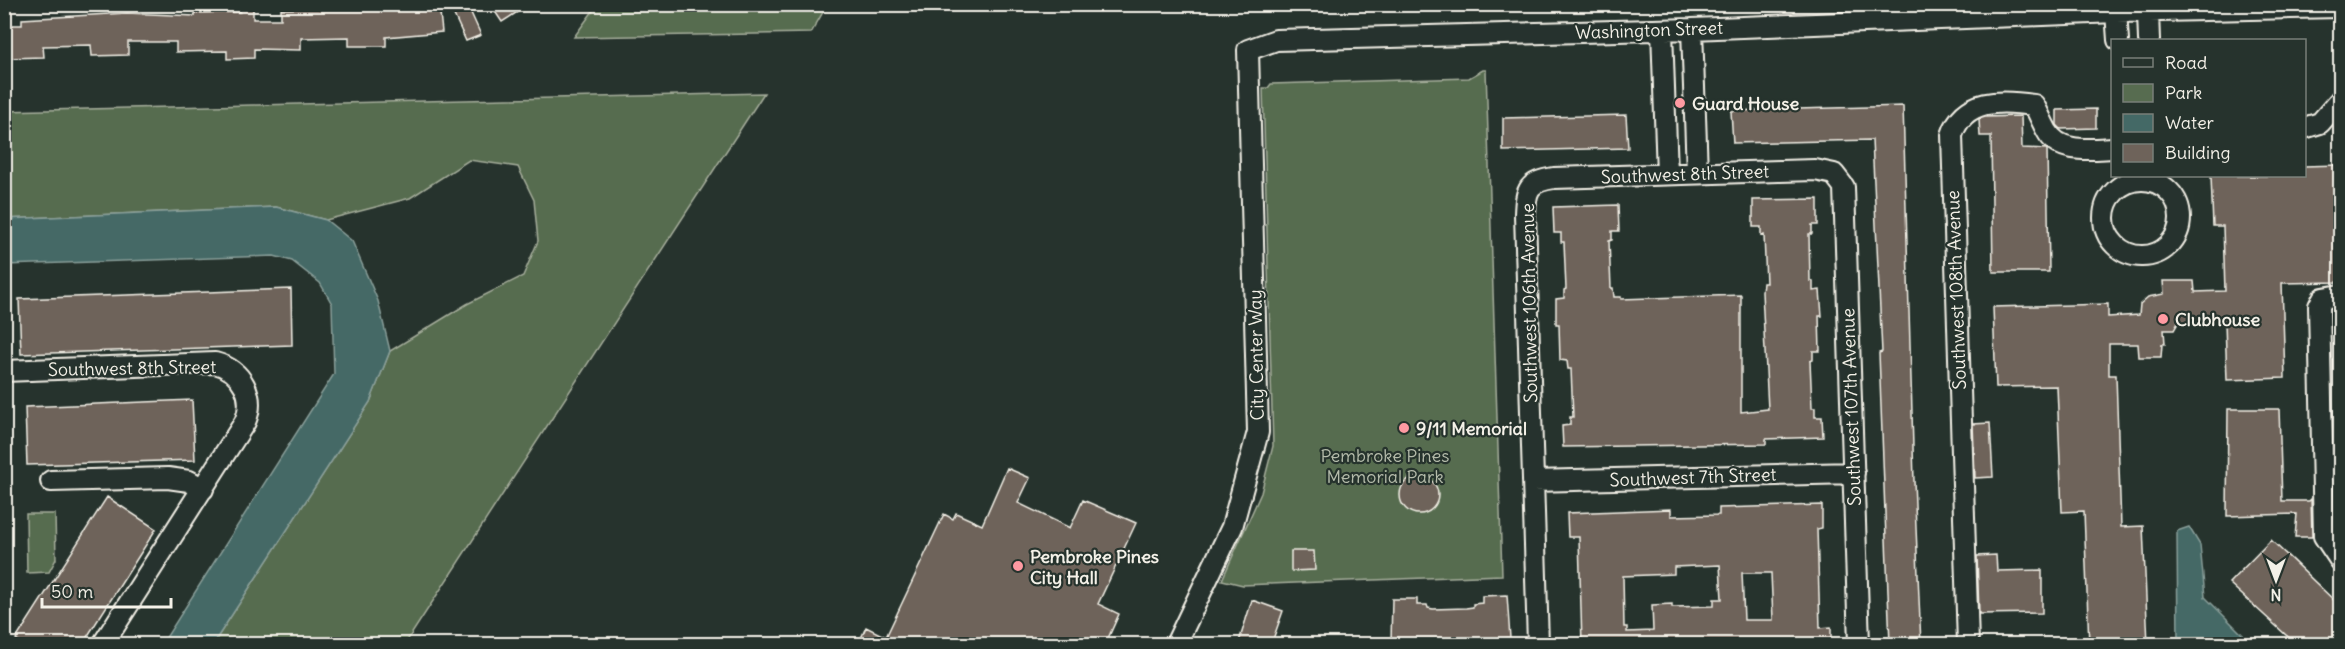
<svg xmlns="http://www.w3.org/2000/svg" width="2345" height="649" viewBox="0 0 2345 649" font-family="Delius,sans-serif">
<rect width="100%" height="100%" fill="#26332d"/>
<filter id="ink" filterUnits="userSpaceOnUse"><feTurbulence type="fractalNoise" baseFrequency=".0167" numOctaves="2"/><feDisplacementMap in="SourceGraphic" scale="12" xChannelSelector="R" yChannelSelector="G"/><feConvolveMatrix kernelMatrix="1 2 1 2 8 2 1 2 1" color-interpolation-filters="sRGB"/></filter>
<g filter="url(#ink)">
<path fill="#576c50" stroke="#a6ae9c" stroke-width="1.5" d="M598,4H827V5L811,33L574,37Z
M1483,70H1486L1502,575L1243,585L1222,580L1261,493L1273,446L1263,88H1268L1271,84L1469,78Z
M764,93L405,644H213L370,402L390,351L467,304L523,276L538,241L534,200L518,167L469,160L410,198L326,220L276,207L5,219L4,111Z
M26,514H55L56,559L49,572L27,573Z"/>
<path fill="#446966" stroke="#8a9f9a" stroke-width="1.5" d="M276,207L326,220L352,241L378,301L390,351L370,402L213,644H162L334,374L332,304L320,283L292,261L274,256L5,265V219Z
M2189,527L2200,545L2205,597L2252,644H2178L2177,531Z"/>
<path fill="#6e635a" stroke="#f4f1e8" stroke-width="1.5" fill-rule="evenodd" d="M410,4H439L442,32L386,37V46H349V37L301,38V50L254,49V58L227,59V51L176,52V42H128V55L92,56L91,45L43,46L44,57L6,58L5,25H22V19L127,13L195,16V13L240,12V7H253V19H281V9L410,8Z
M449,4H467L481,35L466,41Z
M490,4H530L502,22Z
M1903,106L1914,481L1921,645H1890L1879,353L1882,352L1872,140L1733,143L1731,111Z
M2096,109V128L2061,129L2057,125V110Z
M1626,115L1628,148L1503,151V118Z
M2021,116L2022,148L2047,149L2049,272H1993L1991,136H1980L1979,119L1985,117Z
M2340,165V282L2282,283L2285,378L2227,380L2225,323H2178L2174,330H2164L2165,344H2162L2161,357H2139L2138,344H2109V375H2116L2121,527L2143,526L2148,645H2089L2084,511L2062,512L2057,386L1996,387L1993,307L2108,304V317L2139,315L2140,304L2148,297L2164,294L2163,281H2194L2195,292L2225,291L2223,226H2213L2211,176H2304V166Z
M1818,199V225H1812V234H1809L1810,281H1813V291L1820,290L1822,316H1819L1820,351H1813V360L1810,361L1812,408H1815V417H1822L1823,437L1766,439V444L1563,447L1562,426L1570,425V417H1573L1571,369H1568L1567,361L1560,360L1559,324H1556V299L1564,298V290L1566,289L1564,242H1561V233H1554L1553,207L1618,205L1619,231H1612V240L1609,241L1611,288H1613L1614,297H1621V299L1741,295V412L1768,409L1762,292L1763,283H1766L1764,235L1761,236V227H1753V200Z
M291,289L292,345L21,354L19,299Z
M192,400L195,460L27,465L25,407Z
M2228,409H2279L2282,501H2309L2311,499L2312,537H2295L2297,514L2227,516Z
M1990,423L1993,477L1975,478L1973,424Z
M1007,468L1030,478L1018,503L1070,528L1083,500L1136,523L1098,604L1119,614L1105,645H858L866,627L886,637L944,514L953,519L956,513L982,525Z
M1400 495a19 19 0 1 1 38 0a19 19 0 1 1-38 0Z
M107,497L156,529L82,645H25L16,639Z
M1822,505V528L1817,529L1820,628L1831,627V645H1582L1579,537H1568L1567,513L1671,509V516L1719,515V508ZM1720,565L1722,599H1714V606L1672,607V604L1652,605L1653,631L1627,632V627H1624L1623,576L1674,574V567ZM1742,573H1771L1773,620H1744Z
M2271,540L2340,606V645H2297L2229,583Z
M1291,551H1314L1315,570L1291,571Z
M1996,555L1997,571L2042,570V613L1979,614L1977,556Z
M1507,595L1510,638H1506V645H1396V642H1391L1392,599H1417V605H1427L1428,608L1433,609L1466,608L1473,607V604L1482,603V596Z
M1252,600L1283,611L1271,645H1238Z"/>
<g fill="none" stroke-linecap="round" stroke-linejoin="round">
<g stroke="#f4f1e8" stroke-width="24">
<path id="minor" d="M2116,12L2118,40
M2148,12L2149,40
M1692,29L1697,173
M1662,30L1667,174
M2304,128L2320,123L2340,100
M2104 218a38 38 0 1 1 76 0a38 38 0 1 1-76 0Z
M2340,295L2323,298L2319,306L2324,536L2340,560
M4,371L215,363C242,370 256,396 245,422L103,644
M51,481L168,478L189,481L203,489
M1533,481L1854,473
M1176,644L1232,527L1258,432L1248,50L1276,40L1692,29L2116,12L2340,7
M1538,644L1525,214C1526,189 1528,182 1554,178L1815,170L1834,174L1844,187L1859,644
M1968,644L1952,135C1964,98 2001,100 2034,105C2039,114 2042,122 2047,131C2059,154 2091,149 2112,148"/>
</g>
<use href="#minor" stroke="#26332d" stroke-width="20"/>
</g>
</g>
<g fill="#ff9aa2" stroke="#26332d" stroke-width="2">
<circle cx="1680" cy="103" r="6"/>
<circle cx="2163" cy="319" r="6"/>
<circle cx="1404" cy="428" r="6"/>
<circle cx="1018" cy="566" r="6"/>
</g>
<g text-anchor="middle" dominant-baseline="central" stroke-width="4.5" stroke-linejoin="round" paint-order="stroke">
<g font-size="18" fill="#f4f1e8" stroke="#26332d">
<text transform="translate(1649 30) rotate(-2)">Washington Street</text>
<text transform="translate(1685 174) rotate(-2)">Southwest 8th Street</text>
<text transform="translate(1956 290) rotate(-92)">Southwest 108th Avenue</text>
<text transform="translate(1529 303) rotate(-91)">Southwest 106th Avenue</text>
<text transform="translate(1256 355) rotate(-91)">City Center Way</text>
<text transform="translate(132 368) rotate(-1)">Southwest 8th Street</text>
<text transform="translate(1851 407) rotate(-92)">Southwest 107th Avenue</text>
<text transform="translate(1693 477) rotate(-2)">Southwest 7th Street</text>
</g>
<g font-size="18" font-weight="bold" fill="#f4f1e8" stroke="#26332d" text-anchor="start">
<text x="1692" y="103">Guard House</text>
<text x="2175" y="319">Clubhouse</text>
<text x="1416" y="428">9/11 Memorial</text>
<text x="1030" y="556">Pembroke Pines<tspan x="1030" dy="21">City Hall</tspan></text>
</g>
<g font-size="18" fill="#b5bcab" stroke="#26332d">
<text x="1385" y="455">Pembroke Pines<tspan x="1385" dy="21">Memorial Park</tspan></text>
</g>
</g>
<rect width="2345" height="649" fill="none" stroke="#26332d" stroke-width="24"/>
<rect x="12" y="12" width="2321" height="625" fill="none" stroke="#f4f1e8" stroke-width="2" filter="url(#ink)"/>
<rect x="2111" y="39" width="195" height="138" fill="#26332d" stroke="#787f78" stroke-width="1.5"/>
<rect x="2123" y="58" width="30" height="9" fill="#26332d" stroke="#787f78" stroke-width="1.5"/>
<text x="2165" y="69" font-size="18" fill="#f4f1e8">Road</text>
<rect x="2123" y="84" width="30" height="18" fill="#576c50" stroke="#787f78" stroke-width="1.5"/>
<text x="2165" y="99" font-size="18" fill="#f4f1e8">Park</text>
<rect x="2123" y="114" width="30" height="18" fill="#446966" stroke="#787f78" stroke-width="1.5"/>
<text x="2165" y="129" font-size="18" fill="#f4f1e8">Water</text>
<rect x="2123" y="144" width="30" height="18" fill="#6e635a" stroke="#787f78" stroke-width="1.5"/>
<text x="2165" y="159" font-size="18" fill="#f4f1e8">Building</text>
<g transform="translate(2276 580) rotate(180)" stroke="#26332d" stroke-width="4.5" paint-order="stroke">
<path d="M0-4.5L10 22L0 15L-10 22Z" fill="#f4f1e8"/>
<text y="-9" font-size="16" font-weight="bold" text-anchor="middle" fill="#f4f1e8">N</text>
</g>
<path d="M42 598v9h129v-9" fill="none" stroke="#f4f1e8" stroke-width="3"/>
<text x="51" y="598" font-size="18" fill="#f4f1e8" stroke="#26332d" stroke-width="4.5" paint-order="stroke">50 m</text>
</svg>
